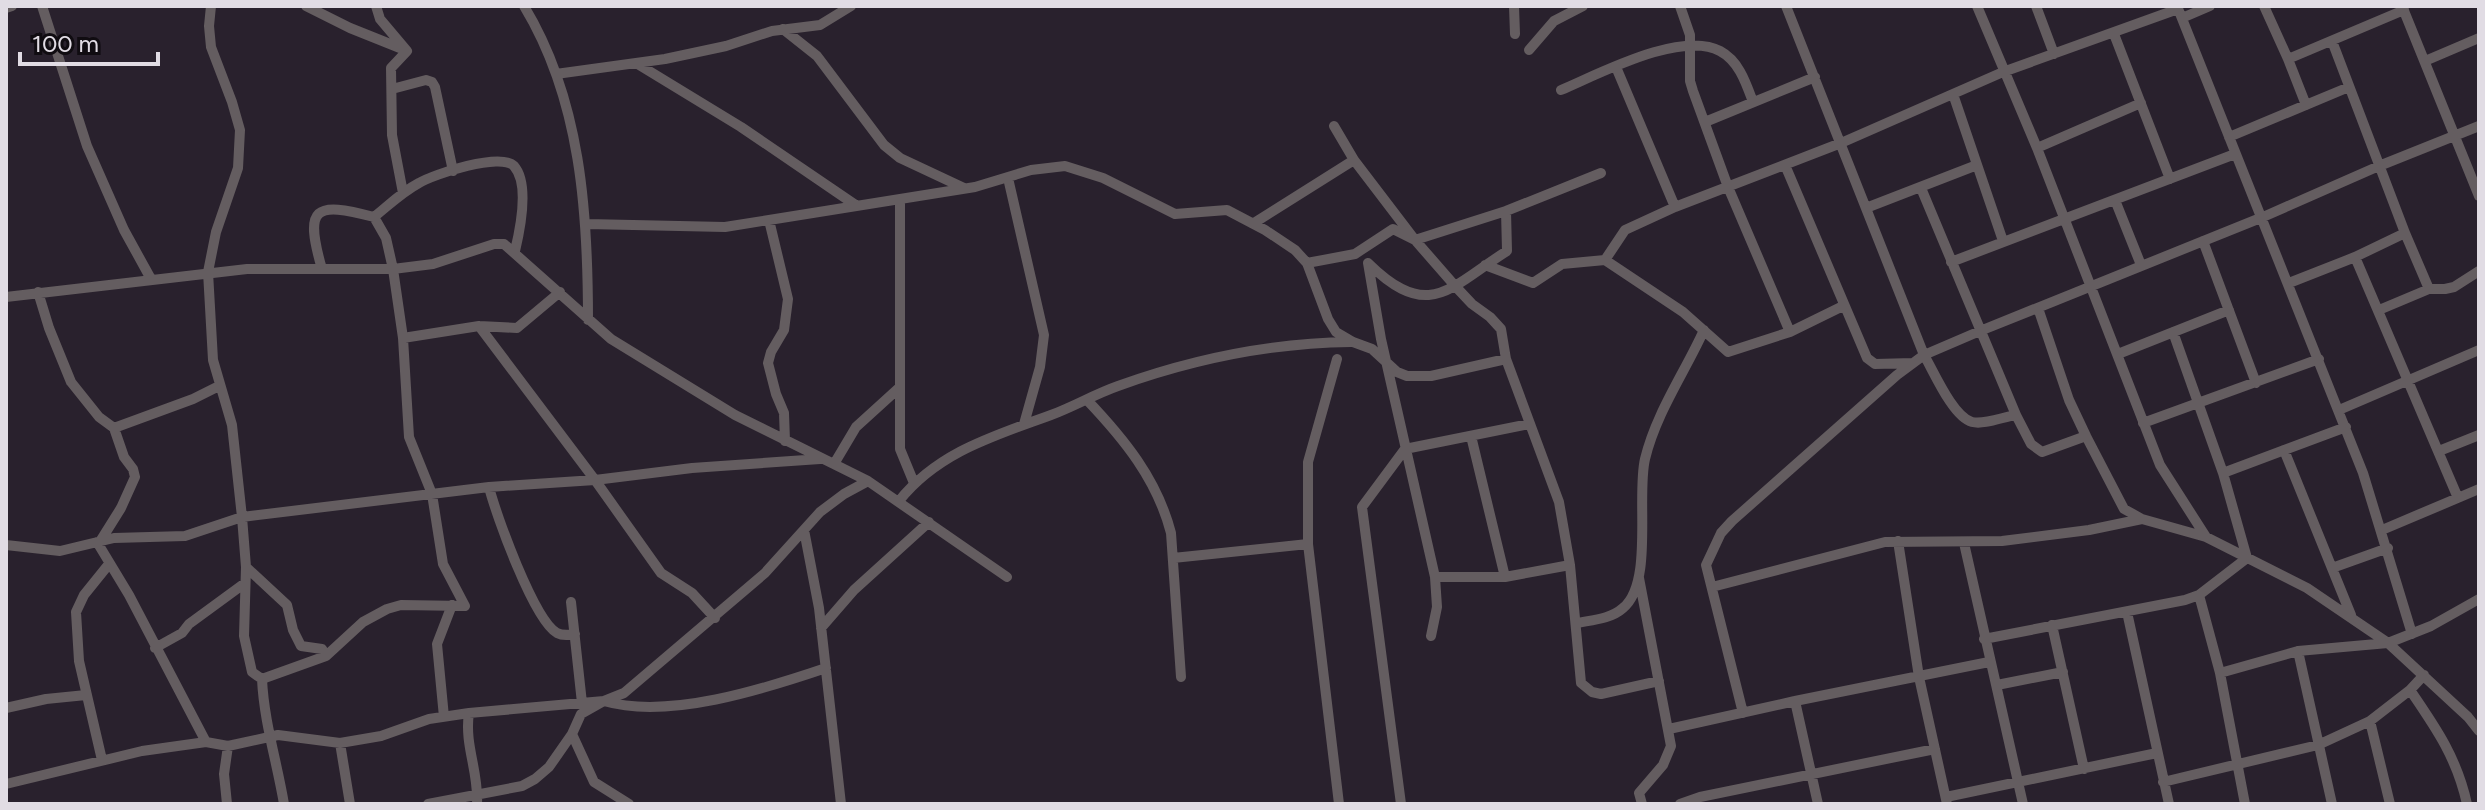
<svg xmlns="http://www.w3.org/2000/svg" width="2485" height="810" viewBox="0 0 2485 810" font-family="Figtree,sans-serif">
<rect width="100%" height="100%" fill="#29212d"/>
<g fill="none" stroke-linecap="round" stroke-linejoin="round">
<path stroke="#645d60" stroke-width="10" d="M42,6L87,146L124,230L151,279
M211,6L209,26L211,47L232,102L240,130L238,168L216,232L208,272L213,360L232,425L242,517L246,567L244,636L252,672L262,679C264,722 277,762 284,804
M306,6L350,28L405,50
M376,6L380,19L407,51L391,68L392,135L403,193
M524,6C581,100 588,213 588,320
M1514,6L1515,34
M1680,6L1690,35V81L1693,91L1728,187L1790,332
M1786,6L1924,355C1934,372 1953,417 1972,422C1984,425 2003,417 2016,415L2031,444L2042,452L2086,436L2124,509L2142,519L2206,537L2307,588L2388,643L2468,717L2479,731
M1977,6L2037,148L2160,465L2206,537
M2036,6L2054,54
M2177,6L2363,473L2412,634
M2264,6L2288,59
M2402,6L2479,196
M6,8L12,6
M2182,18L2210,6
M783,29L817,56L884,145L900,158L964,188
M2114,34L2170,179
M2332,41L2405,233L2429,289
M1529,50L1554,21L1583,6
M2425,61L2479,38
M636,63L741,127L857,206
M1616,67L1675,207
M556,74L665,59L726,46L772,31L820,25L851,6
M392,89L426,80L432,82L435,87L453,171
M1561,90C1599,74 1681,30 1720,51C1739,61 1746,83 1753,102
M1953,94L2003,241
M2306,105L2288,59L2404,10
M1705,122L1815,77
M1334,126L1354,160L1415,240L1456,287L1472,304L1490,317L1501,329L1506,359L1559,502L1570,565L1581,683L1592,692L1601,694L1659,681
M2229,137L2349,87
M2037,148L2141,103
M1785,165L1867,358L1875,364L1913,363
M1008,178L1044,335L1040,367L1024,424
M1921,188L2016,415
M900,199V449L914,483
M2115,200L2141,265
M1866,208L1977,165
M374,217C389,205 402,192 419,183C434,174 501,152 514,166C530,184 520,230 515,251
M769,220L788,299L784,330L771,352L768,363L776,394L784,413L785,441
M1254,223L1354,160
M587,224L725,227L975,187L1031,170L1065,166L1103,178L1175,214L1227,210L1265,230L1295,250L1307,263L1328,319L1336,332L1353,342L1372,349L1397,372L1407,376H1431L1506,359
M2203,241L2256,383
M2355,257L2458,498
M1605,260L1625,230L1675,207L1841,143L2003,72L2178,9
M1951,262L2235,154
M1307,263L1355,254L1393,229L1415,240L1506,211L1601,173
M1368,263L1381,339L1435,577L1437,607L1431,636
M1368,263C1429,323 1450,287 1507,251L1506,211
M1485,265L1533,283L1562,264L1605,260L1683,312L1728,352L1790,332L1843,306
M322,269C304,207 314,201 374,217L386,238L393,269L403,338L409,437L432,494L443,564L465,606
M2289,283L2355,257L2405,233
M38,292L49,328L71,382L99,417L114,428L124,457L133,469L135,477L121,508L101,540
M6,297L247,269H393L433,264L494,244H504L611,339L735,415L868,481L1007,577
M2038,308L2069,400L2086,436
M2379,310L2429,289H2445L2454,287L2479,271
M479,326L595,480L661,573L692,593L715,618
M403,338L479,326L517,328L560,292
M2118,354L2229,310
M1087,400C1124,439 1157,479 1171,533L1181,677
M2339,410L2479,350
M2143,423L2319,359
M114,428L193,399L219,386
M1471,436L1505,577
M2284,450L2351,615
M2439,451L2479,435
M834,464L856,427L900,387
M2223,473L2346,427
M489,487C496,515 534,620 557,633C563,636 569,635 575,634
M899,501C938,452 994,436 1051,415C1073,407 1095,394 1118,386C1193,359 1271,343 1351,342
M804,530L819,608L841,804
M2382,530L2479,489
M1898,541L1919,677L1947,804
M97,542L129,595L206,742
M1964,543L2023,804
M1308,544L1339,804
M6,545L60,551L114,538L185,536L242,517L489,487L595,480L692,468L820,459
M1173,558L1308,544V462L1337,359
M246,567L287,605L293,630L301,646L322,649L326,656
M2332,568L2388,548
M1435,577H1505L1570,565
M1639,578L1671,746L1663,765L1639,793L1642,804
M1712,587L1885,542L2002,541L2089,530L2142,519
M2199,595L2220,673
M571,602L582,703
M2127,612L2169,804
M1577,623C1592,620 1611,619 1623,608C1654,583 1636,496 1645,459C1656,413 1685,372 1704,330
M2052,625L2084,769
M821,628L854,590L929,522
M1984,639L2185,600L2199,595L2247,558L2223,473L2173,332
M155,648L182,633L189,624L245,583
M2298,651L2332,804
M262,679L326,656L363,622L387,609L401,605L465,606
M1997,685L2063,672
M2410,690C2436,728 2457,758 2467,804
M6,708L46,699L86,695
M1743,713L1706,565L1721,533L1732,521L1897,375L1924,355L1980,331L2263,217L2379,166L2479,126
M444,717L437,644L452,605
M1669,729L1795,701
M572,734L594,782L629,804
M340,743L350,804
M102,760L79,661L76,612L84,595L109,564
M2163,782L2318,745L2370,721
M6,784L142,751L206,742L228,746L278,735L340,743L381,736L429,719L469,713
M1946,797L2157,753
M227,804L224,774L228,746
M428,804L522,786L535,779L549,767L572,734L581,714L604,701C668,720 764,689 826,668
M477,804C479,772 464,745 469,713L604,701L624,693L765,573L820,512L844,494L868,481
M1401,804L1362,507L1405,449L1529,424
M1680,804L1700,797L1935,749
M1818,804L1795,701L1989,662
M2245,804L2220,673L2298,651L2388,643L2431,626L2479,599
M2390,804L2370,721L2410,690L2424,675"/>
</g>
<rect width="2485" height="810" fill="none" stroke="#e1dce4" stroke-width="16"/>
<path d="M20 52v12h138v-12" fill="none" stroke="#e1dce4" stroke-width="4"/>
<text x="32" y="52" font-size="24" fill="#e1dce4" stroke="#100c11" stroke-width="6" paint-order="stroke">100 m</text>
</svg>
